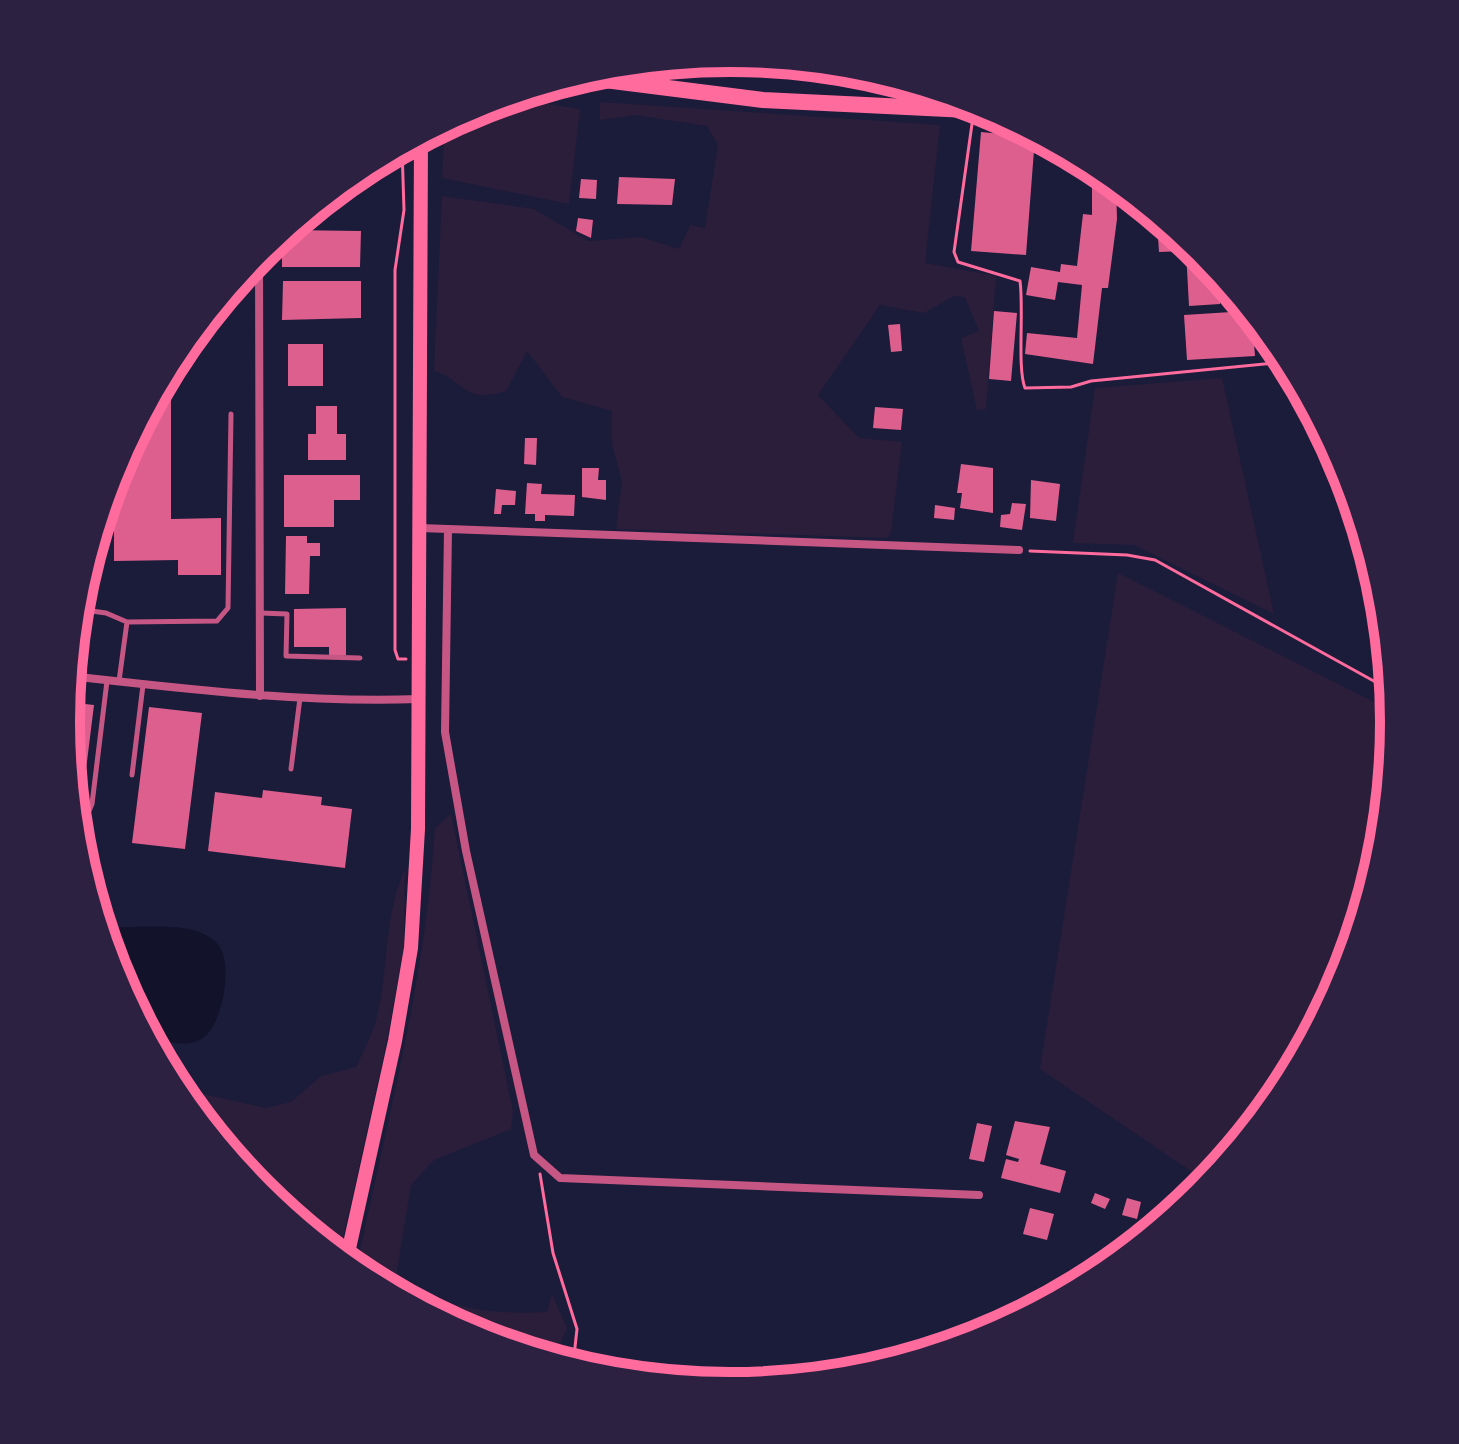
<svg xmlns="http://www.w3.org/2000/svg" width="1459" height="1444" viewBox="0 0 1459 1444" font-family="Commissioner,sans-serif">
<rect width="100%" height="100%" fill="#1b1b3a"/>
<path fill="#2a1e3b" d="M730,58L859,71L886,79L783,74L684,63Z
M510,98L580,109L569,204L442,178L445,125L476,108Z
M600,102L940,125L925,263L996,276L986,409L977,410L961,338L979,331L965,297L954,296L924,313L880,305L818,395L859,438L902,442L891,532L887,538L616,529L622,481L612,445V411L562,397L527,351L506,391C461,404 467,381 434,371L442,196L534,209L588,241L641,237L679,249L690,225L705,228L718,145L707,126L635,115L600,120Z
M1222,378L1274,614L1134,545L1073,543L1095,388Z
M1118,573L1392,711L1381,852L1343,977L1281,1091L1207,1182L1040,1069Z
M451,814L513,1111L511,1129L434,1160L411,1185L396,1277C442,1309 492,1315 547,1312L552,1294L567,1328L554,1359L475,1335L356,1270C386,1124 426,978 435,828Z
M405,869L404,946L386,1045L339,1256L260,1191L176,1088L266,1108L291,1102L321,1076L356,1067C362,1054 369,1041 374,1027C390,976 382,919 405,869Z"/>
<path fill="#12122b" d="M101,926C135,931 188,917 216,942C235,959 223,1024 203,1038C187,1049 165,1041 149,1037L116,976Z"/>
<path fill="#dd5f8e" d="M981,132L1035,137L1026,255L971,251Z
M1092,169L1099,170L1116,184L1117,219L1108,288H1102L1093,364L1025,354L1027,333L1077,338L1082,285L1058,282L1055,300L1026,295L1031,267L1060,272L1061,264L1077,266L1083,214L1092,215Z
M619,177L675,179L672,205L617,204Z
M581,179L597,180L596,199L579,198Z
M1125,192L1144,207V210H1125Z
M578,218L593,220L591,238L576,231Z
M1161,221L1199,253L1218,275L1220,304L1189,306L1186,251L1159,252L1157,222Z
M287,230L361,231L360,267H282V234Z
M283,281H361V318L282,320Z
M994,311L1017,313L1011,381L989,379Z
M1247,311L1252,317L1255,356L1187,360L1184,315Z
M900,324L902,351L891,352L888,325Z
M288,344H323V386H288Z
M171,364V519L221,518V575H178V560L114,561V476Z
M316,406H337V434H346V460H308V434H316Z
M875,407L903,409L901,430L873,428Z
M525,438H537L536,465L524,464Z
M961,464L993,468V513L960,508L962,493H957Z
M582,468H599L598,480H606V500L582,497Z
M284,475H360V500H334V527H284Z
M1031,480L1060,484L1056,521L1030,518Z
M527,483L542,484L541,494L575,495L574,516L545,515V521H535V514H525Z
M496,489L516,491L515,505H502L501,514H494Z
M1012,503L1026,504L1022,530L1000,527L1001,515L1010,514Z
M935,505L955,508L954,520L934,518Z
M98,528L99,561H88V559Z
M286,536H307V543H320V556H310L309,594H285Z
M346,608V655H329V647H294V609Z
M67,702L94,705L82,802L73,801L66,722Z
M149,707L202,713L185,849L132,843Z
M263,790L322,797L321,805L352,809L345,868L208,851L215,792L262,798Z
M1015,1121L1050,1127L1040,1164L1066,1171L1060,1193L1001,1178L1006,1159L1018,1162L1019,1159L1006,1155Z
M977,1123L992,1126L984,1162L969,1159Z
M1095,1193L1110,1199L1105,1209L1091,1203Z
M1127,1198L1141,1202L1137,1219L1122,1215Z
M1030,1208L1054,1214L1047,1240L1023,1234Z"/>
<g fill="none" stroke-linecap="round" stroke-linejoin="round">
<path stroke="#ff6b9d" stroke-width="3" d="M972,124L954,252L958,262L1020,281C1024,310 1017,368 1025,388L1071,387L1091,381L1286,362
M402,148L404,210L395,270V650L398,659H406
M1030,551L1127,555L1155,560L1390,690
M540,1174L553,1253L577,1329L573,1365"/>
<path stroke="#c65784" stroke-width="5" d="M77,609L106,613L127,622
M261,613L287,614L286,656L360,658
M119,681L127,622L217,621L228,608L231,414
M291,769L300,698
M132,775L143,685
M76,826L85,820L92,804L107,681"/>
<path stroke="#c65784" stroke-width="8" d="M259,253L260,696
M420,528L448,529L445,732L466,851L534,1155L560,1178L979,1195
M448,529L1019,550
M70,676C187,689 302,703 419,699"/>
<path stroke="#ff6b9d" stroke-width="14" d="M346,1262L395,1041L411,948L418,829L421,137"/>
<path stroke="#ff6b9d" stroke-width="16" d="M581,77L763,100L988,111"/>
</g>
<path d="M0 0H1459V1444H0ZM80 722a650 650 0 1 1 1300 0a650 650 0 1 1-1300 0Z" fill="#2d2142" fill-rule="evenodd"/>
<path fill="none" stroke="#ff6b9d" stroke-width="10" d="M80 722a650 650 0 1 1 1300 0a650 650 0 1 1-1300 0Z"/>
</svg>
